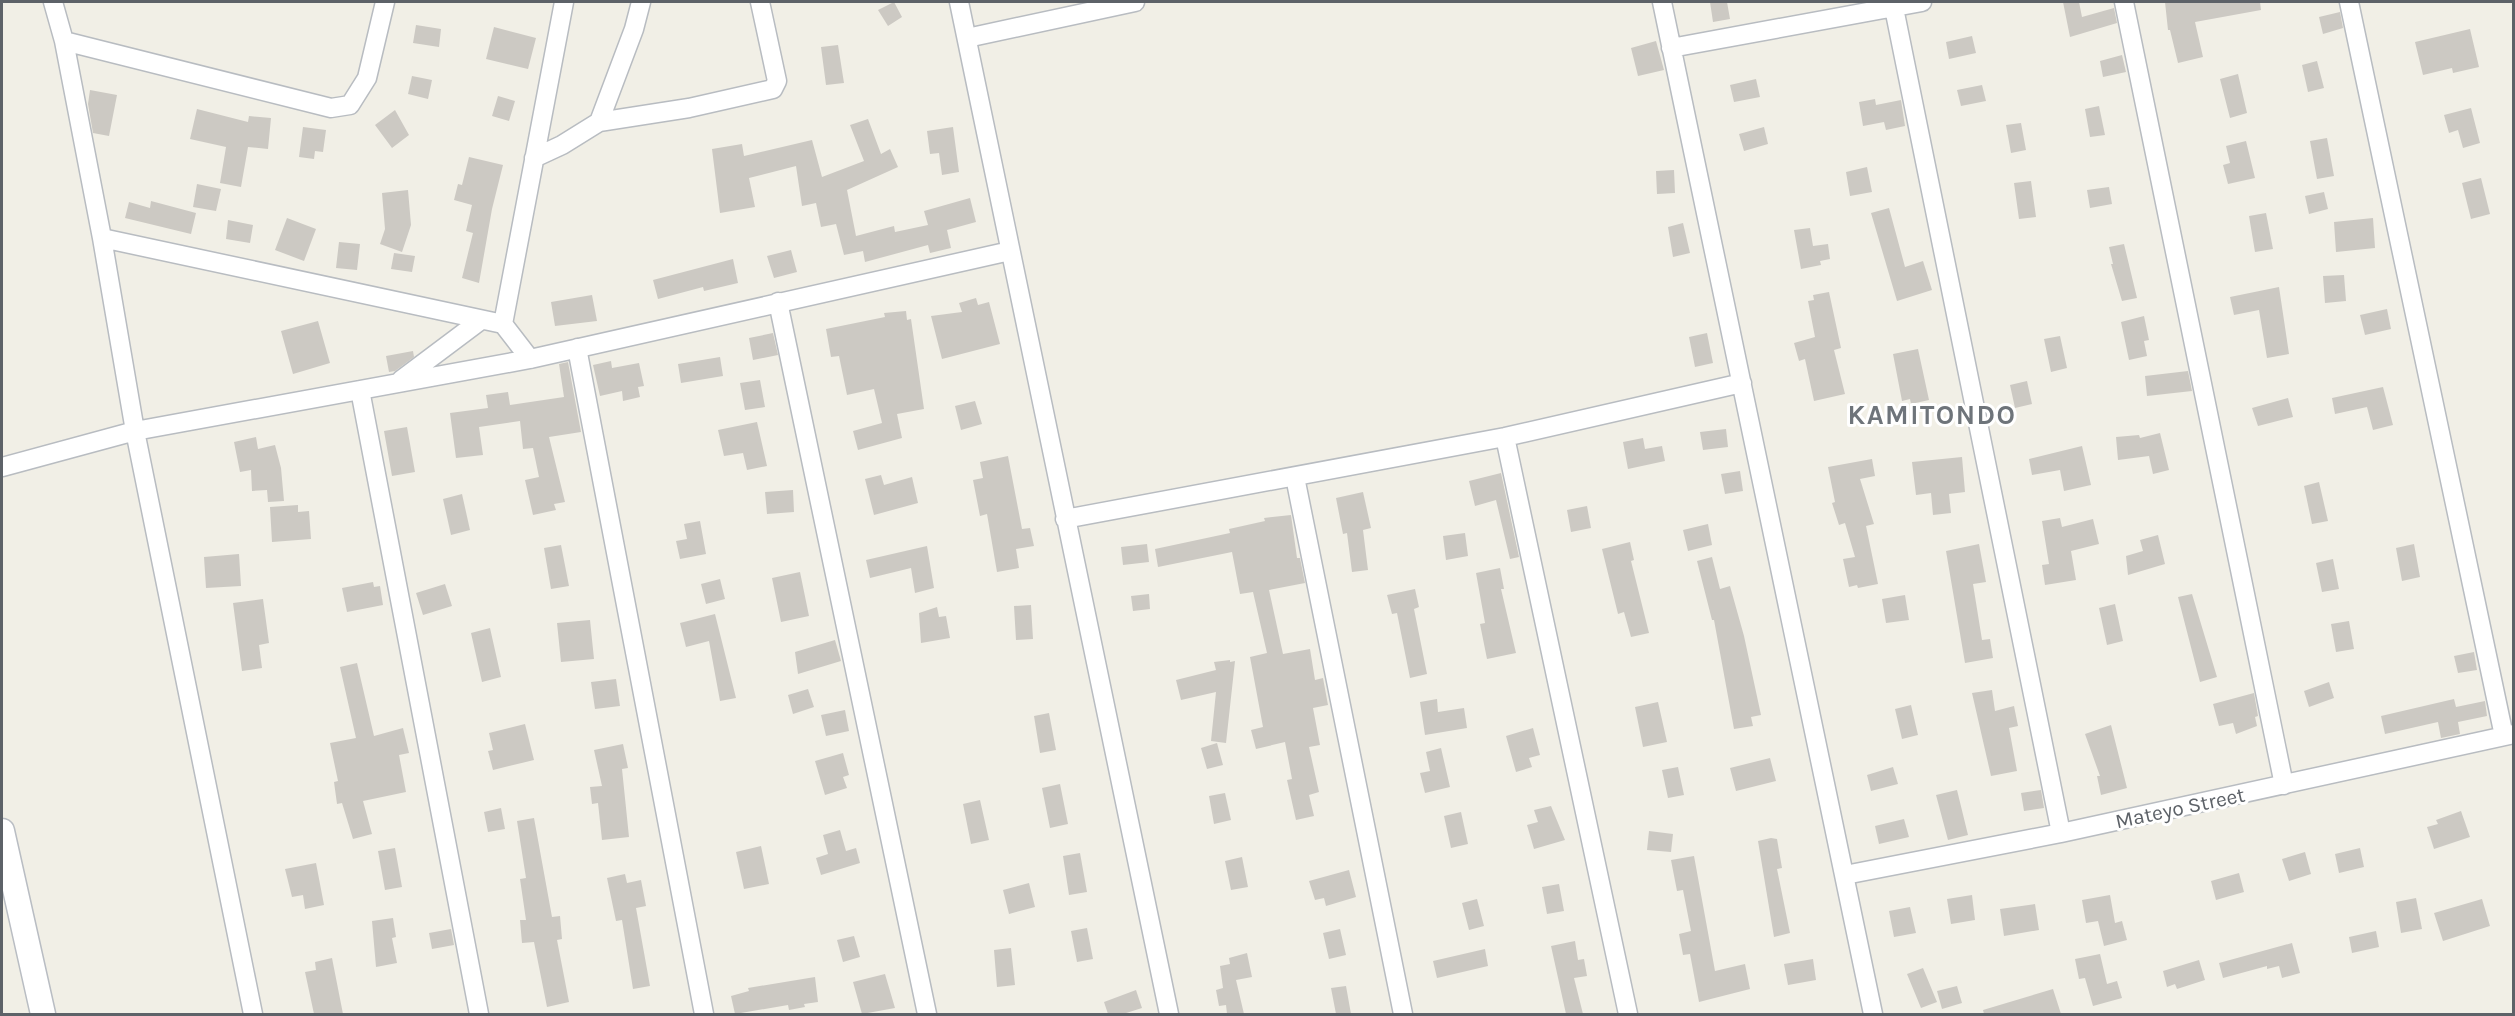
<svg xmlns="http://www.w3.org/2000/svg" width="2515" height="1016" viewBox="0 0 2515 1016" font-family="Karla,sans-serif">
<rect width="100%" height="100%" fill="#f1efe6"/>
<path fill="#ccc9c3" d="M894,2L902,17L888,26L878,10Z
M1710,2H1727L1730,19L1713,22Z
M2063,2H2079L2082,17L2114,8L2117,23L2070,37Z
M2165,2H2260L2261,10L2195,22L2203,57L2178,63L2170,30H2168Z
M2340,12L2343,28L2323,34L2319,17Z
M416,25L441,29L439,47L413,43Z
M494,27L536,38L528,69L486,59Z
M2470,29L2479,67L2453,73L2452,68L2423,75L2415,42Z
M1972,36L1976,53L1949,59L1946,42Z
M1656,41L1664,70L1638,76L1631,48Z
M838,45L844,83L826,85L821,47Z
M2122,55L2126,72L2103,77L2100,61Z
M2317,61L2324,88L2308,92L2302,65Z
M2238,74L2247,113L2230,118L2220,79Z
M412,76L432,80L428,99L408,94Z
M1756,79L1760,97L1734,102L1730,85Z
M1982,85L1986,101L1961,106L1957,90Z
M90,90L117,95L109,136L93,133L88,104Z
M498,96L515,101L509,121L492,116Z
M1875,99L1876,105L1901,100L1905,126L1886,130L1884,122L1863,126L1859,102Z
M2099,106L2105,135L2090,137L2085,109Z
M2471,108L2480,143L2463,148L2458,130L2449,133L2444,115Z
M197,109L248,122L249,116L271,118L268,149L248,147L241,187L220,183L226,147L190,139Z
M395,110L409,135L392,148L375,125Z
M868,119L881,154L890,149L898,167L847,190L856,236L894,226L895,232L928,225L924,211L970,198L976,222L947,230L951,248L930,253L928,245L865,262L863,251L844,255L836,224L821,227L816,203L802,206L796,166L749,178L755,207L720,213L712,149L742,144L744,156L812,140L822,177L864,161L850,125Z
M2021,123L2026,150L2011,153L2006,125Z
M303,127L326,130L323,152L315,151L314,159L299,157Z
M953,127L959,172L942,175L939,153L930,154L927,131Z
M1764,127L1768,144L1744,151L1739,134Z
M2327,138L2334,176L2317,179L2310,141Z
M2246,141L2255,178L2228,184L2223,165L2230,163L2226,146Z
M469,157L503,165L492,209L479,283L462,278L473,233L466,231L472,205L454,200L458,184L462,185Z
M1867,167L1872,192L1850,196L1846,172Z
M1674,170L1675,193L1657,194L1656,171Z
M2481,178L2490,214L2471,219L2462,183Z
M2031,181L2036,217L2019,219L2014,183Z
M197,184L221,189L216,211L193,207Z
M2109,187L2112,204L2090,208L2087,190Z
M408,190L411,225L402,252L380,244L385,229L382,193Z
M2324,192L2328,209L2309,214L2305,196Z
M151,201L196,213L191,234L125,218L129,202L150,208Z
M1889,208L1905,267L1923,261L1932,290L1897,301L1871,213Z
M2266,213L2273,249L2255,252L2249,216Z
M287,218L316,229L304,261L275,250Z
M2373,218L2375,248L2336,252L2334,222Z
M228,220L253,225L250,243L226,239Z
M1683,223L1690,253L1673,257L1668,227Z
M1810,228L1813,246L1828,244L1830,259L1820,261L1821,265L1801,269L1794,230Z
M339,242L360,244L357,270L336,268Z
M2124,244L2137,298L2122,301L2111,264H2113L2109,247Z
M791,250L797,272L774,278L767,256Z
M394,253L415,256L412,272L391,269Z
M733,259L738,283L704,291L703,287L658,299L653,280Z
M2344,275L2346,301L2325,303L2323,276Z
M2279,287L2289,354L2267,358L2259,310L2234,315L2230,297Z
M1829,292L1841,348L1834,350L1845,394L1814,401L1805,359L1799,361L1794,343L1815,337L1808,301L1814,300L1813,295Z
M592,295L597,321L555,326L551,302Z
M976,298L978,305L989,302L1000,344L942,359L931,316L962,312L959,303Z
M2387,309L2391,329L2365,335L2360,315Z
M906,311L907,320L911,319L924,409L897,414L902,438L858,450L853,431L882,423L874,389L847,395L839,356L831,357L826,329L885,317L884,313Z
M2144,316L2149,340L2144,341L2147,356L2129,360L2121,322Z
M318,321L330,363L293,374L281,331Z
M773,333L778,355L753,360L749,338Z
M1707,333L1713,363L1695,367L1689,337Z
M2060,336L2067,368L2051,372L2044,339Z
M1918,349L1929,400L1911,404L1910,399L1902,401L1893,354Z
M413,351L414,357L395,371L389,372L386,356Z
M720,357L723,376L681,383L678,364Z
M611,361L612,368L639,363L644,386L638,387L640,397L623,401L622,391L600,396L593,365Z
M568,362L581,432L549,437L565,502L554,504L556,510L533,515L525,480L539,477L533,448L523,449L520,421L479,427L483,455L456,458L450,413L488,408L486,395L508,392L510,405L564,397L559,364Z
M2188,371L2192,391L2147,396L2145,376Z
M760,380L765,407L745,410L740,383Z
M2027,381L2032,404L2015,408L2010,385Z
M2383,387L2393,425L2373,430L2367,407L2335,414L2332,398Z
M2288,398L2293,417L2258,426L2252,408Z
M975,401L982,424L961,430L955,406Z
M757,422L767,466L747,470L743,453L724,456L718,430Z
M407,427L415,472L392,476L384,431Z
M1726,429L1728,447L1703,450L1700,432Z
M2160,433L2169,470L2153,474L2149,456L2118,460L2116,437L2139,435L2140,438Z
M256,437L258,449L275,445L281,468L284,501L268,502L267,490L252,491L251,470L240,472L234,442Z
M1643,438L1645,449L1662,446L1665,461L1628,469L1623,442Z
M2082,446L2091,485L2064,491L2060,470L2032,475L2029,459Z
M1008,456L1022,529L1030,528L1034,546L1016,549L1019,568L997,572L987,514L980,516L973,480L983,478L980,462Z
M1962,457L1965,492L1949,494L1951,513L1933,515L1931,493L1916,495L1912,462Z
M1872,459L1875,476L1860,479L1874,524L1866,526L1878,584L1858,588L1857,585L1849,587L1843,559L1855,557L1845,523L1839,525L1832,503L1835,502L1828,467Z
M1740,471L1743,491L1725,494L1721,474Z
M1501,473L1519,557L1510,559L1496,500L1475,506L1469,481Z
M881,475L884,485L912,477L918,503L874,515L865,479Z
M2319,482L2328,521L2312,524L2304,486Z
M793,490L794,512L767,514L765,492Z
M1363,492L1371,528L1363,530L1368,570L1352,572L1347,533L1343,534L1336,498Z
M462,494L470,530L451,535L443,499Z
M298,505V512L309,511L311,539L272,542L270,507Z
M1587,506L1591,528L1571,532L1567,510Z
M1291,515L1297,558H1300L1305,583L1269,590L1283,654L1310,649L1315,680L1323,678L1328,705L1313,708L1320,745L1309,747L1319,792L1309,795L1314,816L1296,820L1287,780L1292,779L1285,742L1256,749L1251,730L1263,727L1250,657L1267,653L1253,592L1240,594L1232,552L1158,567L1155,549L1230,533L1229,529L1265,521L1264,518Z
M2060,518L2062,527L2093,519L2099,544L2071,551L2076,580L2045,585L2042,565L2049,564L2042,521Z
M700,521L706,554L680,559L676,541L687,539L684,524Z
M1708,524L1712,545L1688,551L1683,530Z
M1465,533L1468,556L1446,560L1443,536Z
M2158,535L2165,564L2128,575L2126,556L2143,551L2140,540Z
M1630,542L1634,560L1631,561L1649,633L1631,637L1624,612L1618,614L1602,549Z
M1147,544L1149,562L1123,565L1121,547Z
M1979,544L1986,582L1973,584L1982,640L1990,639L1993,658L1965,663L1946,551Z
M2414,544L2420,577L2402,581L2396,548Z
M561,545L569,586L551,589L544,548Z
M927,546L934,588L915,593L911,568L870,578L866,560Z
M239,554L241,586L206,588L204,557Z
M1712,557L1720,589L1730,586L1744,636L1761,715L1751,717L1753,726L1734,729L1714,620H1712L1697,561Z
M2333,559L2339,589L2322,592L2316,563Z
M1500,568L1504,589H1501L1516,653L1487,659L1480,624L1485,623L1476,573Z
M800,572L809,616L781,622L772,578Z
M720,579L725,599L706,604L701,584Z
M373,582L374,587L380,586L383,605L347,612L342,588Z
M445,584L452,606L423,615L416,593Z
M1415,589L1419,607L1414,609L1427,674L1410,678L1397,613L1392,614L1387,595Z
M1149,594L1150,609L1133,611L1131,596Z
M2192,594L2217,677L2200,682L2178,597Z
M1905,595L1909,620L1886,623L1882,599Z
M263,599L269,643L259,645L262,668L242,671L233,603Z
M2115,604L2123,641L2107,645L2099,608Z
M1031,605L1033,639L1016,640L1014,606Z
M937,607L939,617L946,616L950,638L921,643L919,613Z
M715,614L736,698L720,701L709,641L686,647L680,623Z
M590,620L594,659L561,662L557,623Z
M2349,621L2354,649L2336,652L2331,624Z
M490,628L501,677L482,682L471,633Z
M835,640L841,661L798,674L795,652Z
M2474,652L2477,670L2458,673L2454,656Z
M1230,660V662L1235,661L1226,743L1211,741L1216,692L1181,700L1176,680L1216,670L1214,662Z
M357,663L374,736L403,728L409,753L399,755L406,792L363,801L372,834L353,839L342,803L337,804L334,782L338,781L330,743L356,738L340,667Z
M616,679L620,706L595,709L591,682Z
M2329,682L2334,698L2309,707L2304,691Z
M808,689L814,707L793,714L788,695Z
M1992,690L1995,711L2014,706L2018,726L2009,728L2017,771L1991,776L1972,693Z
M2254,693L2258,716L2255,717L2257,726L2236,734L2233,723L2219,726L2213,704Z
M1437,699L1438,712L1464,708L1467,728L1425,735L1420,702Z
M2454,699L2456,707L2485,701L2487,716L2458,722L2460,734L2441,738L2438,722L2385,734L2381,716Z
M1658,702L1667,742L1643,747L1635,707Z
M1911,705L1918,735L1902,739L1895,709Z
M845,710L849,731L826,736L821,715Z
M1049,713L1056,750L1040,753L1034,716Z
M525,724L534,760L493,770L488,751L493,750L489,733Z
M2111,725L2127,788L2101,795L2097,776H2100L2085,734Z
M1533,728L1540,755L1529,758L1532,767L1516,772L1506,736Z
M1217,743L1223,765L1207,769L1201,748Z
M623,744L628,768L622,769L629,837L602,840L598,803L592,804L590,787L602,786L594,750Z
M1441,748L1450,787L1425,793L1420,773L1430,771L1426,752Z
M843,753L849,775L843,777L847,788L825,795L815,761Z
M1770,758L1776,781L1736,791L1730,768Z
M1678,767L1684,795L1668,798L1662,770Z
M1893,767L1898,784L1871,791L1867,775Z
M1060,784L1068,824L1050,828L1042,788Z
M1957,790L1968,835L1948,840L1936,795Z
M2041,790L2044,808L2024,811L2021,793Z
M1225,793L1231,820L1214,824L1209,796Z
M980,800L989,840L971,844L963,804Z
M1551,806L1565,840L1534,849L1527,825L1538,822L1534,810Z
M501,808L505,829L488,832L484,812Z
M2461,811L2470,837L2434,849L2427,827L2438,824L2436,820Z
M1461,812L1468,844L1451,848L1444,816Z
M534,818L552,917L560,916L562,939L557,940L569,1002L547,1007L534,942L522,943L520,920H526L520,879L526,878L517,821Z
M1904,819L1909,837L1879,844L1875,826Z
M840,830L846,851L856,848L860,863L821,875L816,858L828,854L823,835Z
M1649,831L1673,834L1671,852L1647,850Z
M1771,838L1777,839L1782,868L1777,869L1790,933L1774,937L1758,841Z
M761,846L769,884L744,889L736,852Z
M395,848L402,887L385,890L378,851Z
M2360,848L2364,867L2339,873L2335,854Z
M2305,852L2311,874L2289,881L2282,859Z
M1080,853L1087,892L1069,895L1063,856Z
M1694,856L1715,971L1745,964L1750,989L1699,1002L1690,954L1683,955L1679,934L1691,931L1683,890L1677,891L1671,860Z
M1242,857L1248,887L1231,890L1225,861Z
M316,863L324,905L305,909L303,895L292,897L285,869Z
M1349,870L1356,897L1326,906L1324,898L1315,900L1309,881Z
M2239,873L2244,892L2216,900L2211,881Z
M625,874L627,883L641,880L646,906L636,908L650,986L633,989L622,920L616,921L607,878Z
M1029,883L1035,907L1009,914L1003,890Z
M1559,884L1564,911L1547,914L1542,887Z
M1972,895L1975,920L1951,924L1947,899Z
M2110,895L2115,923L2122,921L2127,940L2104,946L2098,921L2086,923L2082,900Z
M2416,898L2422,929L2401,933L2396,902Z
M1477,899L1484,926L1469,930L1462,903Z
M2482,899L2490,926L2443,941L2434,913Z
M2035,904L2039,930L2004,936L2000,909Z
M1910,907L1916,933L1894,937L1889,911Z
M393,918L396,937L392,938L397,963L376,967L372,921Z
M1087,928L1093,959L1077,962L1071,931Z
M451,929L454,945L432,949L429,933Z
M1340,929L1346,955L1329,959L1323,933Z
M2376,931L2379,947L2352,953L2349,937Z
M854,936L860,957L843,962L837,940Z
M1575,941L1578,960L1584,959L1587,976L1574,978L1583,1014H1566L1551,946Z
M2292,943L2300,973L2282,978L2279,966L2267,969V966L2223,978L2219,963Z
M1011,948L1015,985L997,987L994,950Z
M1485,949L1488,966L1437,978L1433,961Z
M1247,953L1252,977L1236,980L1244,1014H1227L1226,1005L1219,1006L1216,990L1223,988L1220,966L1230,964L1229,958Z
M2100,954L2107,984L2117,981L2122,998L2093,1006L2085,978L2079,979L2075,959Z
M332,958L343,1014H314L305,972L316,970L315,962Z
M1813,959L1816,980L1788,985L1784,964Z
M2199,960L2205,980L2177,989L2175,984L2167,987L2163,971Z
M1923,968L1937,1002L1921,1008L1907,974Z
M885,974L895,1008L862,1014L853,982Z
M815,977L818,1002L804,1004L805,1007L789,1010L788,1005L735,1014L731,996L749,991L748,988Z
M1346,986L1351,1014H1336L1331,988Z
M1957,986L1962,1003L1942,1009L1937,991Z
M2053,989L2061,1014H1984L1983,1010Z
M1136,990L1142,1008L1123,1014H1108L1104,1002Z"/>
<g fill="none" stroke-linecap="round" stroke-linejoin="round">
<g stroke="#b8bcc1" stroke-width="21">
<path id="street" d="M53,2L64,41L102,238L135,431L253,1014
M959,2L1169,1014
M1662,2L1873,1014
M2124,2L2284,785
M2349,2L2504,736
M1894,8L2061,833
M967,38L1135,2
M64,41L331,108L350,105L367,78L385,2
M1671,48L1922,2
M599,122L634,29L641,2
M534,158L562,145L599,122L689,108L773,89L777,81L760,2
M102,238L503,324L530,359
M778,302L927,1014
M503,324L564,2
M577,348L704,1014
M401,380L481,320
M360,390L479,1014
M1505,437L1628,1014
M2,467L135,431L530,359L1010,251
M1295,477L1403,1014
M1065,519L1505,437L1742,383
M1845,875L2061,833L2514,734"/>
</g>
<g stroke="#b9bdc3" stroke-width="27">
<path id="secondary" d="M2,831L43,1014"/>
</g>
<use href="#street" stroke="#fff" stroke-width="18"/>
<use href="#secondary" stroke="#fff" stroke-width="24"/>
</g>
<g text-anchor="middle" dominant-baseline="central" stroke-width="6" stroke-linejoin="round" paint-order="stroke">
<g font-size="21" fill="#5d6268" stroke="#fff">
<text transform="translate(2180 808) rotate(-12)">Mateyo Street</text>
</g>
<g font-size="27" font-weight="bold" letter-spacing="1.5" fill="#6e747a" stroke="#fff">
<text x="1932" y="415">KAMITONDO</text>
</g>
</g>
<rect width="2515" height="1016" fill="none" stroke="#5d6268" stroke-width="6"/>
</svg>
